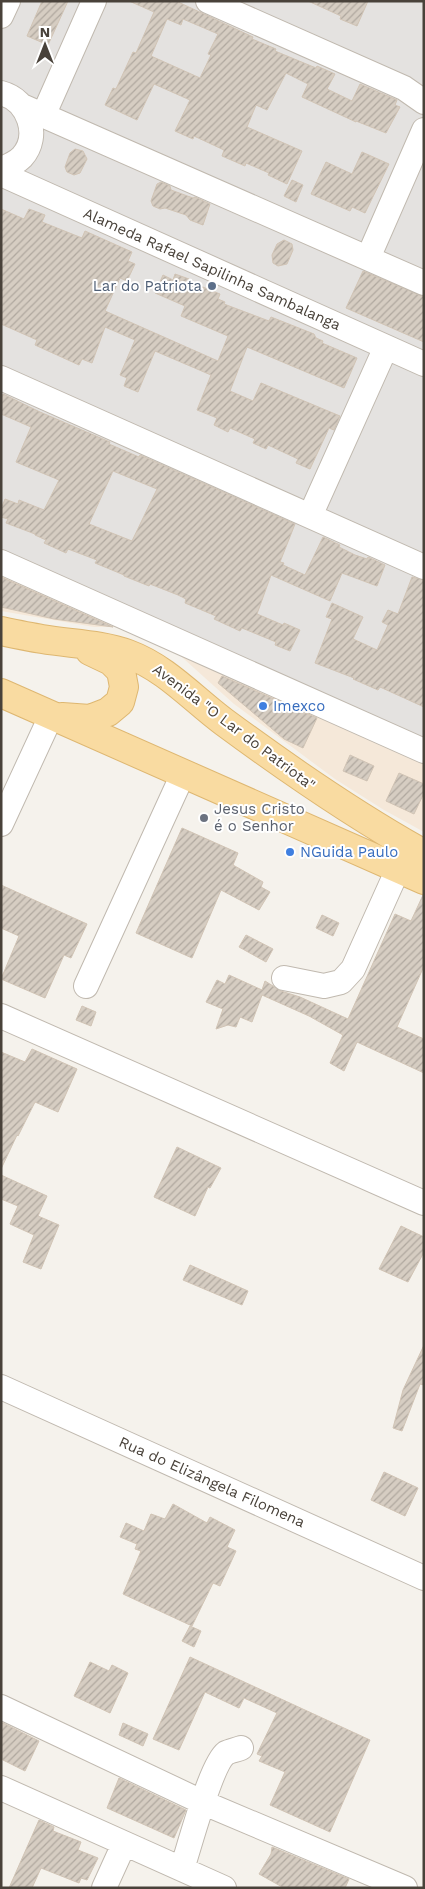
<svg xmlns="http://www.w3.org/2000/svg" width="425" height="1889" viewBox="0 0 425 1889" font-family="'Work Sans',sans-serif">
<defs>
<pattern id="building-hatch" width="6" height="6" patternUnits="userSpaceOnUse" patternTransform="scale(1.25)"><rect width="6" height="6" fill="#d6cdc2"/><path d="M-1 1l2-2M0 6l6-6M5 7l2-2" fill="none" stroke="#b0a89f"/></pattern>
</defs>
<rect width="100%" height="100%" fill="#f5f2ec"/>
<path fill="#f5e8d9" d="M1,570L424,758V832L384,810L335,779L234,704L174,650L119,627H94L1,611Z"/>
<path fill="#e4e2e0" d="M1,1H424V758L1,570Z"/>
<path fill="url(#building-hatch)" stroke="#d1c4b5" fill-rule="evenodd" d="M42,1H68L48,45L27,36Z
M129,1H176L253,37L252,39L276,49L275,51L316,68L317,66L335,74L327,89L352,101L360,84L397,100L395,105L400,107L386,133L356,121V122L302,97L308,84L286,73L267,110L256,105L247,127L302,151L287,184L268,175L269,173L246,163L245,166L222,156L224,150L194,136L193,139L175,131L190,100L154,84L137,120L105,105L113,88L116,89L133,52L136,53L154,12ZM167,19L181,25L183,19L218,34L208,54L211,55L200,78L151,56Z
M308,1H368L357,26L340,19L341,16Z
M75,149L83,151L87,159L80,173L74,175L67,172L65,167L70,153Z
M362,152L389,164L365,213L352,207L350,211L311,194L326,162L352,174Z
M292,180L303,185L296,202L284,196Z
M161,182L170,186L171,190L193,198L195,197L210,204L203,225L190,220L186,215L165,208L160,209L153,206L151,201L157,184Z
M1,209L24,219L29,209L45,215L42,222L82,238L85,231L132,252L128,261L135,264L127,281L120,278L105,311L218,361L228,336L181,316L185,306L155,293L163,275L173,280L175,274L189,279L188,281L220,294L218,299L225,302L224,304L269,321L271,317L314,334L316,338L323,341L322,343L357,358L344,388L247,347L230,391L253,401L261,383L340,416L334,430L329,428L310,469L296,463L298,459L268,445L266,449L253,443L255,439L230,428L228,432L214,425L217,418L197,410L211,375L155,351L138,392L124,386L127,378L120,375L135,340L105,327L92,363L82,359L79,365L35,345L37,340L1,324Z
M284,240L292,244L293,250L287,264L278,266L273,263L272,255L277,244Z
M363,271L424,297V342L346,308Z
M3,394L40,412L110,442L109,444L139,457L140,455L295,524L280,562L284,563L283,565L305,575L323,537L340,545L339,547L355,555L367,559L368,557L385,565L377,586L342,573L330,601L271,575L257,614L283,625L284,623L300,630L290,651L275,645L276,642L242,628L240,631L214,619L216,616L185,603L186,599L178,595L150,584L149,586L124,576V575L95,563L97,560L68,549L66,553L44,543L46,540L35,535V534L6,523L8,519L1,517V509L5,499L18,504L19,500L44,510L59,480L16,462L31,427L1,414V398ZM113,471L157,489L132,541L89,524Z
M1,577L113,627L54,619L1,607Z
M412,577L424,580V707L380,687L378,690L353,679L354,678L315,663L332,619L326,617L332,603L363,617L353,639L377,650L388,625L382,622L388,610L398,614Z
M222,676L317,718L303,748L284,739L218,683Z
M350,755L374,766L367,781L343,771Z
M399,773L424,784V793L414,814L386,801Z
M182,828L238,853L233,865L263,882L261,887L270,892L259,910L221,890L192,958L136,933Z
M1,885L87,924L71,958L64,955L45,998L1,979L19,936L1,928Z
M423,895L424,966L397,1027L424,1039V1073L357,1042L344,1071L330,1063L343,1035L309,1016L262,995L252,1022L240,1017L236,1027L228,1025L216,1029L223,1009L206,1002L217,980L225,984L229,975L262,990L265,981L281,991L300,997L348,1019L395,914L411,921Z
M322,915L339,923L333,936L316,928Z
M246,935L273,949L266,962L239,947Z
M82,1006L96,1012L91,1026L76,1020Z
M32,1049L77,1069L58,1112L35,1102L18,1136L17,1135L1,1169V1052L25,1062Z
M177,1147L221,1168L210,1188L208,1187L195,1216L154,1197Z
M1,1175L47,1196L38,1216L59,1225L41,1269L23,1262L34,1235L10,1224L18,1206L1,1199Z
M401,1226L424,1237V1252L408,1282L379,1269Z
M190,1265L248,1291L242,1305L183,1280Z
M424,1345V1385L420,1384L402,1431L393,1428L403,1390Z
M384,1472L418,1488L405,1516L371,1500Z
M173,1504L207,1523L210,1517L235,1530L227,1547L236,1551L220,1586L213,1583L192,1626L123,1594L141,1551L135,1549L137,1544L120,1537L126,1523L144,1531L151,1514L165,1519Z
M190,1626L201,1631L194,1647L182,1641Z
M190,1657L370,1740L330,1832L270,1805L285,1772L259,1761L262,1756L257,1754L277,1713L244,1698L239,1708L205,1692L179,1750L153,1739Z
M90,1662L109,1671L112,1665L128,1673L110,1713L74,1696Z
M1,1722L39,1741L25,1771L1,1759Z
M123,1723L148,1734L143,1746L119,1735Z
M119,1778L186,1810L174,1838L107,1808Z
M39,1820L54,1827L53,1831L81,1842L78,1850L98,1858L87,1880L81,1878L79,1883L41,1868L32,1888H9Z
M272,1847L349,1879L345,1888H284L259,1874L271,1854Z"/>
<g fill="none" stroke-linecap="round" stroke-linejoin="round">
<g stroke="#c0b9af" stroke-width="26">
<path id="minor" d="M208,1L404,88L424,102
M1,16L8,1
M1,93C29,100 41,136 22,157C16,163 9,166 1,169
M22,106L424,283
M43,116L94,1
M1,174L424,364
M368,258L424,130
M1,378L424,567
M310,516L386,347
M1,562L424,751
M1,824L51,716
M284,978L324,986L341,982L353,969L398,869
M86,986L183,774
M1,1016L424,1203
M1,1387L424,1578
M1,1707L204,1803L405,1888
M1,1788L224,1888
M182,1869C189,1848 211,1764 226,1753C230,1751 236,1750 241,1748
M104,1888L124,1844"/>
</g>
<g stroke="#deb771" stroke-width="30">
<path id="major" d="M1,631C15,634 29,637 42,639C71,644 101,644 128,654C166,668 193,699 224,722C289,770 354,815 424,854
M1,693L424,880
M62,717L90,719L108,712L120,702L124,687L121,671L111,661L90,651"/>
</g>
<use href="#minor" stroke="#fff" stroke-width="24"/>
<use href="#major" stroke="#f9dba1" stroke-width="28"/>
</g>
<circle fill="#5c6f8a" stroke="#fff" stroke-width="2" cx="212" cy="286" r="5"/>
<g fill="#3f7fe0" stroke="#fff" stroke-width="2">
<circle cx="263" cy="706" r="5"/>
<circle cx="290" cy="852" r="5"/>
</g>
<circle fill="#6b7280" stroke="#fff" stroke-width="2" cx="204" cy="818" r="5"/>
<g text-anchor="middle" dominant-baseline="central" stroke-width="4" stroke-linejoin="round" paint-order="stroke">
<g font-size="15" fill="#49423a" stroke="#fff">
<text transform="translate(212 269) rotate(24)">Alameda Rafael Sapilinha Sambalanga</text>
<text transform="translate(234 727) rotate(37)">Avenida "O Lar do Patriota"</text>
<text transform="translate(212 1482) rotate(24)">Rua do Elizângela Filomena</text>
</g>
<g font-size="15" fill="#4e5e75" stroke="#fff" text-anchor="end">
<text x="202" y="286">Lar do Patriota</text>
</g>
<g font-size="15" fill="#366cbe" stroke="#fff" text-anchor="start">
<text x="273" y="706">Imexco</text>
<text x="300" y="852">NGuida Paulo</text>
</g>
<g font-size="15" fill="#5b616d" stroke="#fff" text-anchor="start">
<text x="214" y="809">Jesus Cristo<tspan x="214" dy="17">é o Senhor</tspan></text>
</g>
</g>
<rect width="425" height="1889" fill="none" stroke="#49423a" stroke-width="5"/>
<g transform="translate(45 45)" stroke="#ffffff" stroke-width="4" paint-order="stroke">
<path d="M0-4L9 19L0 12L-9 19Z" fill="#49423a"/>
<text y="-8" font-size="14" font-weight="bold" text-anchor="middle" fill="#49423a">N</text>
</g>
</svg>
